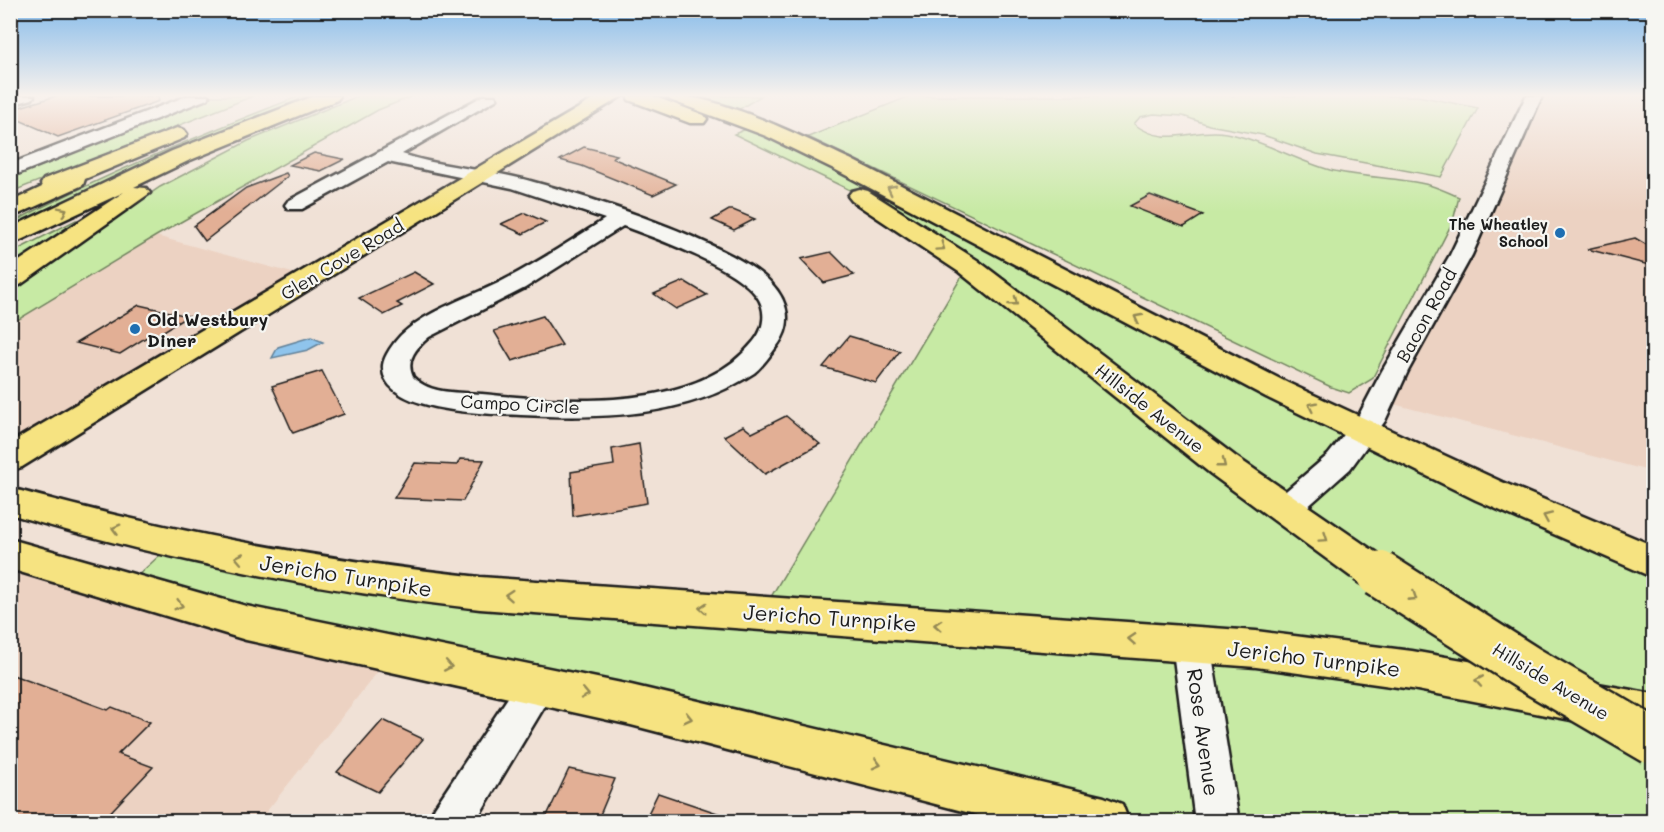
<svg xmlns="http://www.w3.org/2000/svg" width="1664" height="832" viewBox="0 0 1664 832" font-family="Mali,sans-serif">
<rect width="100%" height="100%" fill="#f0e1d6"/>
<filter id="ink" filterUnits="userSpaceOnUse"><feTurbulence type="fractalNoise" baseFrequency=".0167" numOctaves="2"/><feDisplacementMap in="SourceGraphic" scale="12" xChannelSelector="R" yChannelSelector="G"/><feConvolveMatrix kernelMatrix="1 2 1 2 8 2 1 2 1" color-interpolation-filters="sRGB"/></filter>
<g filter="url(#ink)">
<path fill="#ecd2c2" d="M1537,96H1653V472L1382,401L1395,371Z
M156,236L311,278L11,459V324Z
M10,554L391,655L259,821H11Z"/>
<path fill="#c7eaa4" stroke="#728360" stroke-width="1.5" d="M210,96H253L11,192V174L159,113Z
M312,96L156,157L11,228V223C103,175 200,135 297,97Z
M358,96H413L378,110L156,236L11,324V290L160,187L248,141Z
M699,96H761L738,110Z
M910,96H1418L1478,108L1441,177L1317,154L1263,135L1209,125L1183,116L1154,114L1140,117L1134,124C1167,149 1192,127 1226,133C1263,140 1294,160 1330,170C1362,178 1397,177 1429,185C1439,188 1450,193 1459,197L1453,221L1372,379L1349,393L1331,387L808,137Z
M756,125L1653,563V821H1104L123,589L173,543L762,612L968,266L858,194L734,134Z
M76,220L90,222L11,275V253Z"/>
<path fill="#8fc4ec" stroke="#618199" stroke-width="1.5" d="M311,337L323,342L308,350L272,358L278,347Z"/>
<path fill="#e2af95" stroke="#1c1c1c" stroke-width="1.5" d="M56,96H158L159,101L58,137L10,116V110Z
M584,147L617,155L612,158L676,184L653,195L582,166L560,160Z
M314,153L343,159H345L321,171L290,165Z
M286,173L288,176L205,241L194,226L246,188Z
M1150,195L1203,215L1184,227L1130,206Z
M729,210H733L755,219L734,230L712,220Z
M525,213L546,222L523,234L501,224Z
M1635,238L1645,244H1653V266L1587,249Z
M831,252L854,275L824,283L801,259Z
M414,272L434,284L397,303L402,306L384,315L359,298Z
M684,281L707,295L676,309L654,294Z
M139,305L188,316L159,334L153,333L120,354L76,343Z
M543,316L562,345L512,361L494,331Z
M849,336L900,351L876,383L823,367Z
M322,371L344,414L293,433L272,386Z
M786,416L820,444L765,474L724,436L743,426L752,433Z
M639,444L647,503L573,516L571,472L614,465L612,449Z
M460,459L484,460L463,501L394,498L415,463L457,465Z
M10,674L108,710L112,707L150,722L118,754L153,767L101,822H10Z
M383,720L423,739L378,792L337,772Z
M569,769L615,779L597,822H544Z
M658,793L735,819L734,822H644Z"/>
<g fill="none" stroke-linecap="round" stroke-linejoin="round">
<g stroke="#1c1c1c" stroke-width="5">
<path id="minor" d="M10,96H34L32,99L10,105Z
M187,96H209L207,99L10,177V164Z
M483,96H495L497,99L402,154C441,167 483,169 523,179C580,194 733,242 771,283C789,302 793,325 777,346C770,355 763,366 754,373C686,418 599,419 521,415C490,414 379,413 383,365C384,356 394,342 401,335C429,309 471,297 504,280C539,262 572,240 605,219L512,188L388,162L302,209H288L285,205L288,201ZM623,226C658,239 734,266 756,295C767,309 765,328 754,341C741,357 727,368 708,377C644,408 551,401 482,394C459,392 430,395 413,377C405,360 416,348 429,337L525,288Z
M1526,96H1542L1472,255L1408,371L1385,421L1350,469L1295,518L1284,522L1273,518L1268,510L1273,502L1328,455L1358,417L1382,371L1450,255Z
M1191,628L1204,632L1210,643L1239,822H1195L1172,643L1178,632Z
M539,667L553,672L558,684L475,822H428L435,807L525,672Z"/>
</g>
<g stroke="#1c1c1c" stroke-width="5">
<path id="major" d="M599,96H622L22,467L10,471V443Z
M627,96H653L704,115L707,119L704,123H690L629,100Z
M667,96C716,93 804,138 850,159L1288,383L1502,482L1654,546V578L1476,500L1266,397L834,169L766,136L670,100Z
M860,189L868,191L977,260L1235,456L1378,554L1384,565L1378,576L1364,580L1350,576L1211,474L959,272L852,201L848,196L852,191Z
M10,488C165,531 321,560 480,577L1256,631L1412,651L1654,694V736L1412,689L1256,667L480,609C320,591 165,560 10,514Z
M10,539L246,606L631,685L1104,797L1122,804L1129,822H1005L631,725L246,640L10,569Z"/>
</g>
<g stroke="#1c1c1c" stroke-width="5">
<path id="highway" d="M314,96H340L337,100L188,161L134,187L146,188L150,193L20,285L10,287V267L124,192L10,245V228L172,151Z
M177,128L184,130L187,134L184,138L85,179L83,185L10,218V202L42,187L41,184L44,179Z"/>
</g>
<use href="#minor" fill="#f6f6f2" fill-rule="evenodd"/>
<use href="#major" fill="#f6e381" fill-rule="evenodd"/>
<use href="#highway" fill="#f6e381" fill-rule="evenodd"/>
<g stroke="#1c1c1c" stroke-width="40" stroke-linecap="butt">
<path id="major-bridge-far1" d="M1364,565L1381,576"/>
</g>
<g stroke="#1c1c1c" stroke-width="50" stroke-linecap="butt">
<path id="major-bridge" d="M1379,574L1529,669L1654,742"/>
</g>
<use href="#major-bridge-far1" stroke="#f6e381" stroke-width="35"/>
<use href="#major-bridge" stroke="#f6e381" stroke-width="45"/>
</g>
<defs><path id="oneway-chevron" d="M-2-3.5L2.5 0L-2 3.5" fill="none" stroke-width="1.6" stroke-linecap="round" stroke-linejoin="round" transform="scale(1.5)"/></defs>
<g stroke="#948954">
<use href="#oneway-chevron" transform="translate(891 189) rotate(-153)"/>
<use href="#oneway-chevron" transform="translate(63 211) rotate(-27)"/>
<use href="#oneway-chevron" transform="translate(941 247) rotate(35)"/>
<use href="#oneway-chevron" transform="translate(1014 302) rotate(38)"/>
<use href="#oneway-chevron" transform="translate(1138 318) rotate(-152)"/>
<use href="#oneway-chevron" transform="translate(1312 406) rotate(-154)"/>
<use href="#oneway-chevron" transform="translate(1222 464) rotate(38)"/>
<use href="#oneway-chevron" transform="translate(1547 517) rotate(-156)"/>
<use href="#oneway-chevron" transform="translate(116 529) rotate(-165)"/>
<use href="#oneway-chevron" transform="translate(1324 538) rotate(34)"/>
<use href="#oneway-chevron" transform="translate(239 558) rotate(-169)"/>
<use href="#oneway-chevron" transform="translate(509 595) rotate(-176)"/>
<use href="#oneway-chevron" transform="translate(1413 597) rotate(33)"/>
<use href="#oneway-chevron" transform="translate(179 605) rotate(16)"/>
<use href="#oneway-chevron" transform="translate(703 608) rotate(-176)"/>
<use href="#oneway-chevron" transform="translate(938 625) rotate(-176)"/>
<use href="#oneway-chevron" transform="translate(1132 639) rotate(-176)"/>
<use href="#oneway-chevron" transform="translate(448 666) rotate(11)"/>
<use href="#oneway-chevron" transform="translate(1479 681) rotate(-170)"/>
<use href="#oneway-chevron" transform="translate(585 694) rotate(12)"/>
<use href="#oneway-chevron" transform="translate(688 718) rotate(13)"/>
<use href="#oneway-chevron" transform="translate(877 764) rotate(14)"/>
</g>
</g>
<linearGradient id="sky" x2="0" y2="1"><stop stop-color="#84baea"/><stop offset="0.45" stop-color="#f8f2ed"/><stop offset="1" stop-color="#f8f2ed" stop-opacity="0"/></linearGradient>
<rect width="1664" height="212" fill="url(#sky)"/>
<g fill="#1f6fb2" stroke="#f6f6f2" stroke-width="2">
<circle cx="1560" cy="233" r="6"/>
<circle cx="135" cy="329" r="6"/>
</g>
<g text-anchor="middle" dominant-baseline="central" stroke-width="4.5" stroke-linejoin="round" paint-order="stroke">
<g font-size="15" font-weight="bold" fill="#1c1c1c" stroke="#f6f6f2" text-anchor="end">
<text x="1548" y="224">The Wheatley<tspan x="1548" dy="17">School</tspan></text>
</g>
<g font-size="18" fill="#1c1c1c" stroke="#f6f6f2">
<text transform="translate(342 259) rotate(-31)">Glen Cove Road</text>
<text transform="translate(1426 315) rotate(-61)">Bacon Road</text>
<text transform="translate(520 404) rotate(3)">Campo Circle</text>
<text transform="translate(1150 408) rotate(38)">Hillside Avenue</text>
<text transform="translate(1551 681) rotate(31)">Hillside Avenue</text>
</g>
<g font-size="18" font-weight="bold" fill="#1c1c1c" stroke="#f6f6f2" text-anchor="start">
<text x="147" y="319">Old Westbury<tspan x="147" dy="21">Diner</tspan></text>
</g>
<g font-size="21" fill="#1c1c1c" stroke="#f6f6f2">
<text transform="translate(346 575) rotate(9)">Jericho Turnpike</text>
<text transform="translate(830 617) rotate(4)">Jericho Turnpike</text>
<text transform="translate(1314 658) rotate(7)">Jericho Turnpike</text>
<text transform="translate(1204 732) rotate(82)">Rose Avenue</text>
</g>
</g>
<rect width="1664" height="832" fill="none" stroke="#f6f6f2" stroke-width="36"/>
<rect x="18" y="18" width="1628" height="796" fill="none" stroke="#1c1c1c" stroke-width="2" filter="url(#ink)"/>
</svg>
